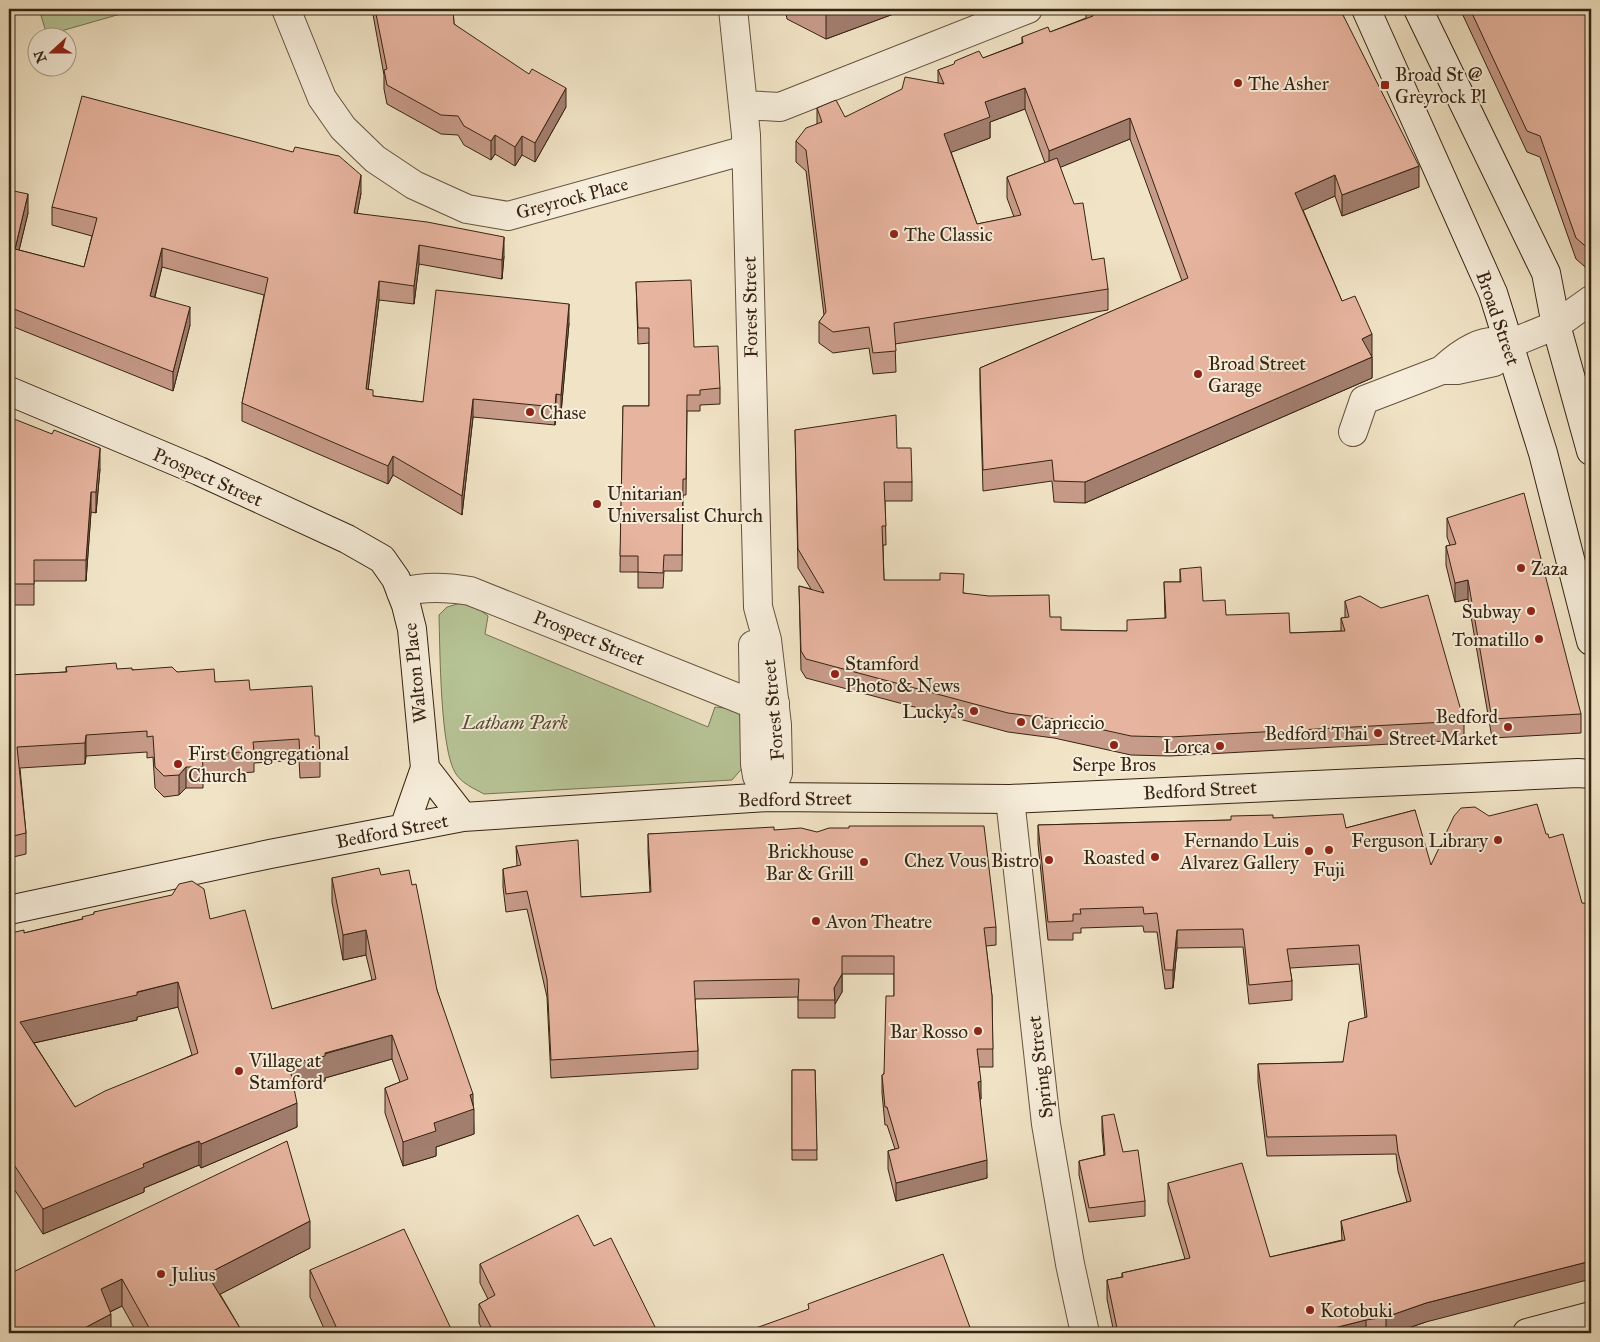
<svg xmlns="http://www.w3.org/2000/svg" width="1600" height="1342" viewBox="0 0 1600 1342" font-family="'IM FELL Great Primer',serif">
<rect width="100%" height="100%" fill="#f1e4c6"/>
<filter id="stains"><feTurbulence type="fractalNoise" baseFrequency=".004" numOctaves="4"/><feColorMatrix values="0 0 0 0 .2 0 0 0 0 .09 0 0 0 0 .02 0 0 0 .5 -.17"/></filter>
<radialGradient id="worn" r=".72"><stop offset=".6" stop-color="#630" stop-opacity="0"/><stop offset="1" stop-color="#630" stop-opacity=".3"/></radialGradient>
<path fill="#b7c597" stroke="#767454" d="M39,9H138L47,35Z
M461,603L479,609L488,616L485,634L708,727L715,707L735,709L745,722V765L732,780L484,794C473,788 463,784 456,774C440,751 440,648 439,615L447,607Z"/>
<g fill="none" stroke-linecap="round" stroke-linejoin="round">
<g stroke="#65533f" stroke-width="30">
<path id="minor" d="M286,9L322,98L343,128L375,159L414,185L467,209L508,216L746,150
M1443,369C1459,354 1486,334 1507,345
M1353,432L1364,400L1442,370H1457L1494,362L1502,356L1507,345L1556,325L1591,300
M401,592C425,586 446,587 470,591L753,704L775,703
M1010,799L1046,1124L1070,1264L1085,1333"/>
</g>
<g stroke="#65533f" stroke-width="30">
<path id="tertiary" d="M733,9L746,135L758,607L767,640L777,725L778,773L768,797
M743,105L780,107L1028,9
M753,645L755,764L757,776L768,797"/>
</g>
<g stroke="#362312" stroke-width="30">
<path id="secondary" d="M1366,9L1493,293L1543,453L1591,641
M1418,9L1546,273L1556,325L1591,451
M9,391L199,471L347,539L382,559L396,579L406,605L412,629L425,768L404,828
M425,768L463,817
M9,910L270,854L463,817L768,797L1010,799L1578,773L1591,774
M1527,1333L1591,1316"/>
</g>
<use href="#minor" stroke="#f6edda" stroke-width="28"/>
<use href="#tertiary" stroke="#f6edda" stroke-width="28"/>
<use href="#secondary" stroke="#f6edda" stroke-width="28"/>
</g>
<path fill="#c79b89" stroke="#362312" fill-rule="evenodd" d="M372,9H453L454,24L566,107L535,162L522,155L515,166L495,154L491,160L464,145L458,135L441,134L387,104L384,89V75Z
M785,9H907L826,39L787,19Z
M1086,9H1340L1419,187L1342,216L1335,196L1303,210L1342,301L1372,355V378L1085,503L1054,502L1052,481L983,491L980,389V368L1182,281L1130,139L1060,167L1092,260L1108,289V310L895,344L896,372L873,374L869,348L833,353L819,343V322L824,315L806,171L796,162V141L817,124V108L845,117L938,83V70L983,58L1022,43V37L1050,32L1086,18ZM1025,109L1045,163L1007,177V198L1014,217L977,224L951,152L990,138V122Z
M1460,9H1591V272L1576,259L1540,157L1527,152Z
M9,190L28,213L19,250L84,267L92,236L52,225V207L361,193L357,213L504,256L502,279L419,264L414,304L379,300L368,389L373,396L423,402L569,323L561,413H556L555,425L473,417L462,515L393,475L388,484L242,421V403L264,295L162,267L155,297L190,325L173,391L9,325Z
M636,282L694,347L720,388V404L700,405V411H687L686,495H683L682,571H664L663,588H638V572H620L623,406H649V343L638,344Z
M9,417L100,469L96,513L91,512L86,581H34V605H12L13,474L9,476Z
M795,430L897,448L912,482V501H885L886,545H883L884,580L964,593L1050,617L1061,630L1127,631L1165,618L1164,582H1180V569L1203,601L1226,615L1290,633L1341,631V618H1345V601L1464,721V740L1170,756L1131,755L1054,738L1008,732L806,678L801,670L799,586L811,589L798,568Z
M1447,518L1581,714V733L1492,738L1468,599L1455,602L1446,565V546L1450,545L1447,537Z
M66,667L177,672L215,682L250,690L315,736L320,756V777L300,778L299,760L254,763V772L203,776V788H186L179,795L164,797L155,788L153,757L147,758V752L86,756L85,764L20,768L26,833V854L9,858V675L66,672Z
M1415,810L1426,1322L1393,1333H1114L1107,1299V1280L1122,1277V1273L1185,1259L1168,1202V1183L1270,1257L1342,1240L1341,1221L1407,1202L1398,1171L1396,1154L1267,1156L1258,1082V1064L1343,1062L1365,1017L1359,964L1290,968L1292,981V1000L1249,1004L1243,947L1177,948L1173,988L1165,989L1157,932H1144L1143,926L1081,928V933H1073V940H1048L1038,844V825L1231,820L1273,818L1346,828Z
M774,830L996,927V945L986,946L992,996L993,1067H979L981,1099L980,1100L987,1178L896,1201L888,1169V1151L895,1149L887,1125H885L882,1093V1075L884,1074L894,996V974H842V992L835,1004V1018H798V997L695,999L698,1051V1069L551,1078L547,997L527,909L506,912L503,887V869L517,866L516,846L581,897L650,893L648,852V834Z
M381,875L437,990L473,1103L474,1134L436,1147V1156L403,1166L385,1113V1088L400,1082L392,1059L325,1078V1081L294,1088L297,1127L201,1168L199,1165L183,1172L144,1188V1192L43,1234L9,1181V932L11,933H24L82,919L94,915V912L210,919L272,1009L372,980L366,955L343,960L332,902V878ZM178,1007L192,1055L75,1107L34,1043L137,1020V1017Z
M792,1070H815L817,1160H792Z
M1102,1116L1145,1201V1216L1089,1222L1079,1175V1161L1104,1155L1102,1131Z
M594,1246L658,1333H484L479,1323V1304L488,1299L480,1283V1264Z
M310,1248L220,1294L243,1333H137L122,1306L110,1312L111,1333H9V1274Z
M310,1270L453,1333H326L310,1297Z"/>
<path fill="#a27e6f" stroke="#362312" d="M835,9H907L826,39V12Z
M566,88V107L535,162V143Z
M1025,88V109L990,122V138L944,155V134L985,102Z
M1130,118V139L1049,172V151Z
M495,135V154L491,160V141Z
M522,136V155L515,166V147Z
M1419,166V187L1342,216V195Z
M361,175V193L354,231V213Z
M1335,175V196L1295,214V193Z
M28,194V213L15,267V249Z
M504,237V256L502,279V260Z
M419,245V264L414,304V286Z
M162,248V267L150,315V296Z
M379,281V300L366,408V389Z
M569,304V323L561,413V395Z
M190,307V325L173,391V372Z
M1372,334V355L1362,360V339Z
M1372,357V378L1085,503V482Z
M556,394V413L555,425V407Z
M473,399V417L462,515V496Z
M100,448V469L96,513V492Z
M13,454V474L9,476V455Z
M393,456V475L388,484V466Z
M91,492V512L86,581V560Z
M1468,580V599L1455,602V583Z
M86,735V756L85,764V743Z
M186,767V788L179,795V775Z
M366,930V955L343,960V935Z
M1177,930V948L1173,988V970Z
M842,974V992L835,1004L834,988Z
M178,982V1007L137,1017V1020L20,1046V1022Z
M392,1035V1059L325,1078V1081L289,1089V1064Z
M981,1081V1099L978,1100V1082Z
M473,1094V1110L474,1109V1134L436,1147V1156L403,1166V1142L434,1123L470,1095Z
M297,1103V1127L201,1168V1144Z
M199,1141V1165L144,1188V1192L43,1234V1209L143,1164Z
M987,1160V1178L896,1201V1183Z
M310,1221V1248L207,1301V1274Z
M1591,1261V1279L1426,1322L1393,1333H1386V1317L1426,1303Z
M122,1279V1306L101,1316V1289Z
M111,1314V1333H75Z
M1366,1320V1333H1314Z"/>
<path fill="#e7b49f" stroke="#362312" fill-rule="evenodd" d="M375,9H453L454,24L529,74L532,69L566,88L535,143L522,136L515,147L495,135L491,141L464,126L458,116L441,115L387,85L384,70L387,69Z
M820,9H835L826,12Z
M1090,9H1340L1419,166L1342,195L1335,175L1295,193L1342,301L1355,296L1372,334L1362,339L1372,357L1085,482L1054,481L1052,460L983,470L980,368L1188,278L1130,118L1049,151L1025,88L985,102L990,117L944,134L977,224L1021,215L1007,177L1057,158L1074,204L1083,203L1092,260L1104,258L1108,289L894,323L896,351L873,353L869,327L833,332L819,322L826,312L806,150L796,141L806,128L822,122L817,108L836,100L845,117L902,89L905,77L944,84L938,70L954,64L955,61L979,51L983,58L1023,43L1022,37L1048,27L1050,32L1093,16Z
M1470,9H1591V251L1576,238L1540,136L1527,131Z
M82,96L293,152L295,147L339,156L361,175L354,213L427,222L504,237L502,260L419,245L414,286L379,281L366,389L373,390V396L423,402L436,290L569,304L561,395L556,394L555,407L473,399L462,496L393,456L388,466L242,403L268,278L162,248L150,296L190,307L173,372L9,307V190L28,194L15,249L84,267L97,218L52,207Z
M691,280L694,347L718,346L720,388L700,390V395H687L686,479H683L682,555H664L663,573L638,572V556H620L623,406H649V328H638L636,282Z
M896,415L897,448H911L912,482H884L886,526H882L884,580H940V573L964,574L963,593L989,596L1049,595L1050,617H1061V630L1127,631V620L1166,618L1164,582H1181L1180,569L1201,567L1203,601L1225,600L1226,615L1289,613L1290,633L1345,631L1341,618L1349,617L1345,601L1360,596L1381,608L1428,595L1464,721L1170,737L1131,736L1054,719L1008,713L806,659L801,651L799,586L824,593L798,549L795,430Z
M9,417L52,434L54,430L100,448L96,492H91L86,560H34V584H12L13,454L9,455Z
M1524,493L1581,714L1492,719L1468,580L1455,583L1446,546L1456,544L1447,518Z
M116,663L117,669L132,668V670L172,667L177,672L214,669L215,682L249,680L250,690L312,686L315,736H319L320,756L300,757L299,739L253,742L254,751L202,755L203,767H186L179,775L164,776L155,767L153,736L147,737V731L86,735L85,743L17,747L26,833L9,837V675L67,672L66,667Z
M1537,804L1546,834H1548L1549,838L1563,834L1582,903L1591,904V1261L1426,1303L1386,1317L1366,1320L1314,1333H1118L1107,1280L1123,1277L1122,1273L1190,1258L1168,1183L1242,1163L1270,1257L1345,1240L1341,1221L1411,1201L1398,1152L1396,1135L1267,1137L1258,1064L1343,1062L1349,1022L1367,1017L1359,945L1287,949L1292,981L1249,985L1243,929L1177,930L1173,970H1165L1157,913L1144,914L1143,907L1080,909L1081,914H1073V921L1048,922L1038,825L1231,820V816L1273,815V818L1343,814L1346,828L1415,810L1431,865L1454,816L1461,808L1475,807L1489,816Z
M849,826H984L996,927L984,928L992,996L993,1049H977L981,1081L978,1082L987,1160L896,1183L888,1151L899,1148L887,1107H885L882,1075L884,1074L886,996H894V956H842V974L834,988L835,1000H798L799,979L694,981L698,1051L551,1060L547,979L527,891L506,894L503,869L521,865L516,846L578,840L581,897L651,892L648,834L774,827V830L801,828L817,832L829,828H849Z
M379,868L381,875L409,870L412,885L416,884L437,990L473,1094L470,1095L474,1109L434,1123L436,1131L403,1142L385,1088L408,1079L392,1035L325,1053V1056L289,1064L297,1103L201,1144L199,1141L183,1147L143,1164L144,1167L43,1209L9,1157V932L11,931V933L24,930V933L83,919L82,917L94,914V912L172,895L179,884L192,881L204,889L210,919L245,910L272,1009L376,979L366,930L343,935L332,878ZM178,982L198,1053L105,1091L75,1107L20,1022L137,995V992Z
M792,1070H815L817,1150H792Z
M1114,1114L1123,1152L1138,1150L1145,1201L1089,1208L1079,1161L1105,1155L1102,1116Z
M287,1141L310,1221L207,1274L243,1333H152L122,1279L101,1289L111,1314L75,1333H12L9,1328V1274Z
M578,1215L594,1246L611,1238L658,1333H494L479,1304L495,1295L480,1264Z
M404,1229L453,1333H339L310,1270Z
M943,1254L972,1333H742L809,1309L808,1304Z"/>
<g fill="#8f2418" stroke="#f6edda" stroke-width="2">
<circle cx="1238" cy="83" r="5"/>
<rect x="1380" y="80" width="10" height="10" rx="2.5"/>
<circle cx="894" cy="234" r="5"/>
<circle cx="1198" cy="374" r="5"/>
<circle cx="530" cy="412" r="5"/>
<circle cx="597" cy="504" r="5"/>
<circle cx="1521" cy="568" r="5"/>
<circle cx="1531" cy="611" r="5"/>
<circle cx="1539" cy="639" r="5"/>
<circle cx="835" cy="674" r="5"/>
<circle cx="974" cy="711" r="5"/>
<circle cx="1021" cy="722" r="5"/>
<circle cx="1508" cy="727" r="5"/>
<circle cx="1378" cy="733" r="5"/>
<circle cx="1114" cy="745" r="5"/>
<circle cx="1220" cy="746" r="5"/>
<circle cx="178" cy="764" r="5"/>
<circle cx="1498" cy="840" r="5"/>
<circle cx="1329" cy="850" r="5"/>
<circle cx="1309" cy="851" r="5"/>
<circle cx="1155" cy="857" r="5"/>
<circle cx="1049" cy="860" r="5"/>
<circle cx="864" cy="862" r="5"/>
<circle cx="816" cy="921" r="5"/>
<circle cx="978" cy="1031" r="5"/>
<circle cx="239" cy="1071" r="5"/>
<circle cx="161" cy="1274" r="5"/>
<circle cx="1310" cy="1310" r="5"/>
</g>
<g text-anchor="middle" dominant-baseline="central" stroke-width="4" stroke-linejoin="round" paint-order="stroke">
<g font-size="19" fill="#362312" stroke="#f6edda" text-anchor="start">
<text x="1395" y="74">Broad St @<tspan x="1395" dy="22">Greyrock Pl</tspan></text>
<text x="1248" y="83">The Asher</text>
<text x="904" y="234">The Classic</text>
<text x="1208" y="363">Broad Street<tspan x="1208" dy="22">Garage</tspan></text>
<text x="540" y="412">Chase</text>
<text x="607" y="493">Unitarian<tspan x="607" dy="22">Universalist Church</tspan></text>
<text x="1531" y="568">Zaza</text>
<text x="1521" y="611" text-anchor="end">Subway</text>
<text x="1529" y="639" text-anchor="end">Tomatillo</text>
<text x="845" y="663">Stamford<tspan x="845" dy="22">Photo &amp; News</tspan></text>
<text x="964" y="711" text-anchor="end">Lucky's</text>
<text x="1498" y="716" text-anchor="end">Bedford<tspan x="1498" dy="22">Street Market</tspan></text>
<text x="1031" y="722">Capriccio</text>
<text x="1368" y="733" text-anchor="end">Bedford Thai</text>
<text x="1210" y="746" text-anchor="end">Lorca</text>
<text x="188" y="753">First Congregational<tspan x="188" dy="22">Church</tspan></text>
<text x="1114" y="764" text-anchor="middle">Serpe Bros</text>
<text x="1299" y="840" text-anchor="end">Fernando Luis<tspan x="1299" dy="22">Alvarez Gallery</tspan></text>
<text x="1488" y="840" text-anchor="end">Ferguson Library</text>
<text x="854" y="851" text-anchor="end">Brickhouse<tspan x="854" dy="22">Bar &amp; Grill</tspan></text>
<text x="1145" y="857" text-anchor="end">Roasted</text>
<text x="1039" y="860" text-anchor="end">Chez Vous Bistro</text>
<text x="1329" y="869" text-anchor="middle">Fuji</text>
<text x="826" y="921">Avon Theatre</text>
<text x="968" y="1031" text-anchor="end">Bar Rosso</text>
<text x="249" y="1060">Village at<tspan x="249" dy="22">Stamford</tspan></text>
<text x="171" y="1274">Julius</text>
<text x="1320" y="1310">Kotobuki</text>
</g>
<g font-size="19" fill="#362312" stroke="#f6edda">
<text transform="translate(572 198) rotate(-15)">Greyrock Place</text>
<text transform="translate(750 307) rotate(-91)">Forest Street</text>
<text transform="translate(1498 318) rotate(71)">Broad Street</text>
<text transform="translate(208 477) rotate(24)">Prospect Street</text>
<text transform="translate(589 638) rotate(22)">Prospect Street</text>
<text transform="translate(415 673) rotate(-96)">Walton Place</text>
<text transform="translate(773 710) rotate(-95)">Forest Street</text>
<text transform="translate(1200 790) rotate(-3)">Bedford Street</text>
<text transform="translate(795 799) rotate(-1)">Bedford Street</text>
<text transform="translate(392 831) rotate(-11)">Bedford Street</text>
<text transform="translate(1040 1067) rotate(-97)">Spring Street</text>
</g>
<g font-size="19" font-style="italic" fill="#564c33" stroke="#f6edda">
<text x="515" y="722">Latham Park</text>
</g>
</g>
<rect width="1600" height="1342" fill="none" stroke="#f1e4c6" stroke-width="30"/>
<rect x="10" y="10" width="1580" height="1322" fill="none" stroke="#362312" stroke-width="2.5"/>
<rect x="15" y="15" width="1570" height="1312" fill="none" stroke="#362312"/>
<g transform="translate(52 52) rotate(249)"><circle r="24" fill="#f6edda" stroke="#a99c8a"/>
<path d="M0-4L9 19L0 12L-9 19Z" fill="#8f2418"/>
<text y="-8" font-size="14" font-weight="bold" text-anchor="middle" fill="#362312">N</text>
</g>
<rect width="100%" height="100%" filter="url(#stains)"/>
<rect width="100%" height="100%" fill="url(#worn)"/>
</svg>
